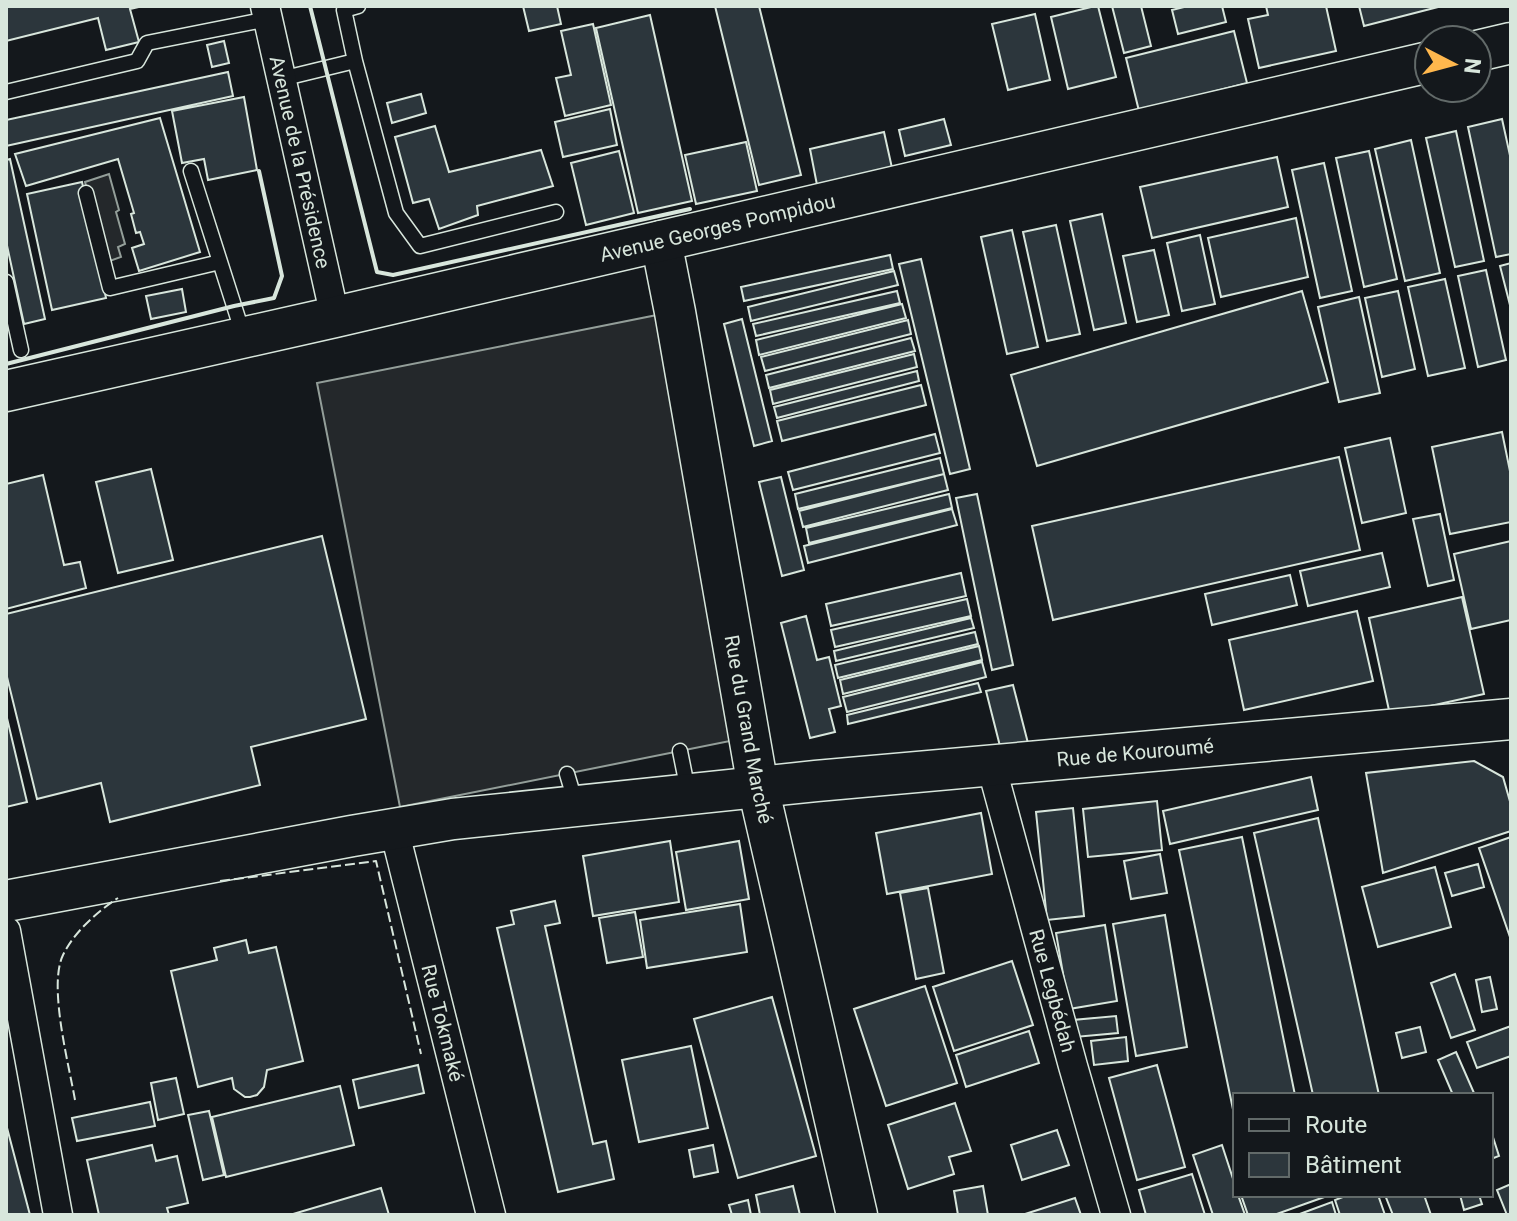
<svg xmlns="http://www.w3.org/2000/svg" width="1517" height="1221" viewBox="0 0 1517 1221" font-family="Roboto,sans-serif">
<rect width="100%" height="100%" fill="#14181c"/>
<path fill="#24282b" stroke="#939e99" stroke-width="2" d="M109,174L119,210L116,212L125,244L118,247L121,257L107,262L85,182Z
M657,315L740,739L400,807L317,383Z"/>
<path fill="#2c363c" stroke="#d8e6dc" stroke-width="2" d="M6,6H143L130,9L139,42L106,50L98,18L6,41Z
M523,6H557L561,24L529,31Z
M715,6H759L801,175L759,185Z
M1095,6H1098L1116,77L1068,89L1051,17Z
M1112,6H1141L1151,46L1124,53Z
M1188,6H1222L1226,22L1178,34L1172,10Z
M1266,6H1326L1336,51L1259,68L1248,19L1268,15Z
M1359,6H1442L1364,26Z
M1035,14L1050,80L1008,90L992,24Z
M650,15L692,201L638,213L596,28Z
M593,24L611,105L565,116L556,78L571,75L561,31Z
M1234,31L1247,83L1139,111L1126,58Z
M224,41L229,63L212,67L207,45Z
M228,72L233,96L6,146V120Z
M421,94L426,113L392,123L387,103Z
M244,97L257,170L208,180L204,159L182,163L172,111Z
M610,109L617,145L563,157L555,122Z
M160,118L200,252L139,271L132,248L144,244L140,232L136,233L131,214L134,213L118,159L26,186L15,154Z
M944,119L951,145L905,156L899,130Z
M1502,119L1511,160V254L1496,257L1468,127Z
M435,126L449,172L541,150L553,186L477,206L478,215L439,229L429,199L413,203L395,137Z
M1456,131L1484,261L1455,267L1426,138Z
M884,132L892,168L817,185L810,149Z
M1411,140L1440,273L1405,281L1375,149Z
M746,142L757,191L696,204L685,155Z
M619,151L634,213L586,225L571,163Z
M1369,151L1397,279L1364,287L1336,158Z
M1277,157L1288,207L1152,238L1140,187Z
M10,159L45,319L24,324L6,241V160Z
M1324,163L1352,291L1320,298L1292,170Z
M82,182L106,298L52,310L27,194Z
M1102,214L1126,323L1094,330L1070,221Z
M1296,218L1308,277L1221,297L1208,238Z
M1056,225L1080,334L1047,341L1023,232Z
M1012,230L1038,347L1007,354L981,237Z
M1200,235L1215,304L1182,311L1167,243Z
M1154,250L1169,315L1137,322L1123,256Z
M890,255L893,269L744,301L741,287Z
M921,259L970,469L950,474L899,264Z
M1511,263V309L1500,266Z
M1486,270L1506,360L1478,367L1458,276Z
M894,271L898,285L751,321L748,307Z
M1445,279L1465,368L1428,376L1408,287Z
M182,289L186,312L151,319L146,296Z
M897,291L900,303L756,336L753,324Z
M1302,291L1328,382L1037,466L1011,375Z
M1398,291L1415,369L1382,377L1365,298Z
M1359,297L1380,393L1339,402L1318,307Z
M902,304L906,318L759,355L756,340Z
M742,319L772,441L754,446L724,324Z
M908,320L911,334L765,371L761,357Z
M911,338L915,351L769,388L766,375Z
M914,354L917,367L773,404L770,390Z
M917,371L919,381L777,418L774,407Z
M921,385L926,405L782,441L777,421Z
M1502,432L1511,476V522L1450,534L1432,447Z
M935,434L940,453L793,490L788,472Z
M1390,438L1406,513L1362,523L1345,448Z
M1339,457L1360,550L1053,620L1032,526Z
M940,458L944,474L798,509L795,494Z
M151,469L173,560L118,573L96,482Z
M944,474L948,490L803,527L799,511Z
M43,475L64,565L80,562L86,588L6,609V484Z
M781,477L804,570L782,576L759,482Z
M949,494L952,508L809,543L806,528Z
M977,494L1013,665L992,670L956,498Z
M952,509L957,525L808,563L804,546Z
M1440,514L1454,580L1428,586L1413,519Z
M322,536L366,719L251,747L260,785L110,822L101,783L37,799L6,673V614Z
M1511,541V620L1471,629L1454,554Z
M1382,553L1390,587L1308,606L1300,571Z
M961,573L966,596L831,626L826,604Z
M1290,575L1297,605L1212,625L1205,594Z
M1462,597L1484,694L1390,715L1369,618Z
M967,599L971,616L835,647L831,630Z
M1357,611L1373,681L1244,710L1229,640Z
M806,616L817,660L829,657L841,706L829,709L835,732L810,738L781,623Z
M971,618L974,628L836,661L834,651Z
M975,632L978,644L838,678L835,665Z
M979,646L982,660L843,694L840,680Z
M982,662L986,677L847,712L843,697Z
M978,683L981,692L848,724L847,715Z
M1013,685L1029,747L1002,754L986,691Z
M6,714L27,802L6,807Z
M1474,761L1503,777L1511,805V831L1383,873L1366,773Z
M1311,777L1318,810L1170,844L1163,811Z
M1157,801L1162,850L1088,857L1083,809Z
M1073,808L1084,916L1047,920L1036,812Z
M981,813L992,874L887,894L876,833Z
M1318,818L1379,1095H1313L1254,833Z
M1242,837L1295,1095H1235V1119L1179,850Z
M1511,837V940L1479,848Z
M670,841L679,902L593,916L583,856Z
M739,841L749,899L686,910L676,852Z
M1160,854L1167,893L1131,899L1124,861Z
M1478,864L1484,887L1452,896L1445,873Z
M1435,867L1451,927L1378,947L1362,887Z
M928,888L944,973L916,979L900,893Z
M555,901L560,923L545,926L593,1144L606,1141L614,1179L558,1192L497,928L514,924L511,911Z
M740,904L747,952L647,968L640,920Z
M635,912L643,957L607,963L599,918Z
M1165,915L1187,1047L1136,1056L1113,924Z
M1105,925L1117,1001L1069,1009L1056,933Z
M246,940L249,953L276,947L303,1061L267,1070L264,1087L257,1095L250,1097H245L234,1089L232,1078L198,1087L171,971L217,960L214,948Z
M1012,961L1033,1025L954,1051L933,987Z
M1455,974L1475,1030L1451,1038L1431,983Z
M1490,977L1497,1009L1482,1012L1476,980Z
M925,986L957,1083L886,1106L854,1009Z
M772,997L816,1156L738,1178L694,1019Z
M1116,1016L1118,1033L1075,1037L1073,1020Z
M1511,1026V1056L1477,1068L1467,1042Z
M1420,1027L1426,1052L1402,1058L1396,1033Z
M1029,1031L1039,1063L966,1087L956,1055Z
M1126,1037L1128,1061L1094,1065L1091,1041Z
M691,1046L708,1128L639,1142L622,1060Z
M1456,1052L1474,1093L1469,1095H1453L1438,1060Z
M418,1065L424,1093L359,1108L353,1080Z
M1157,1065L1185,1167L1137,1180L1109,1078Z
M176,1078L184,1114L158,1120L151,1083Z
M340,1086L354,1145L226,1177L212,1117Z
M150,1102L155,1126L77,1141L72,1118Z
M955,1103L971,1151L949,1157L954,1174L908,1189L888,1125Z
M209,1111L224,1175L203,1180L188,1115Z
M6,1124L30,1215H6Z
M1057,1130L1069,1165L1022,1180L1011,1145Z
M1491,1131L1499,1156L1491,1159Z
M152,1145L156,1161L177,1156L188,1203L167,1208L169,1215H99L87,1160Z
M713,1145L718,1172L694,1177L689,1150Z
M1222,1145L1235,1185V1195H1238L1245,1215H1213L1193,1155Z
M1192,1174L1205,1215H1146L1139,1190Z
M1511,1184V1215H1507L1497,1190Z
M793,1186L800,1215H760L756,1195Z
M983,1186L988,1215H958L954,1191Z
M381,1188L389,1215H293V1214Z
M1241,1195H1330L1274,1215H1248Z
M1348,1195H1378L1385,1215H1340L1335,1200Z
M1385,1195H1424L1431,1215H1393Z
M1460,1195H1479L1482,1204L1464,1210Z
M1075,1198L1081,1215H1022Z
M748,1200L751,1215H732L729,1205Z
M1332,1202L1336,1215H1297Z"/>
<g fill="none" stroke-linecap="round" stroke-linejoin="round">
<g stroke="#d8e6dc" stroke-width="17">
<path id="lane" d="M355,61L396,213L420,246L556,212
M281,79L355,61L344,10L358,6
M6,92L137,61L147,43L268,19
M191,171L244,337
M86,193L110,288L220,262
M6,282L21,350
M680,751L688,791
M567,774L576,804"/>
</g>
<g stroke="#d8e6dc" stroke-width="31">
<g id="street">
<path id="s1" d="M265,6L335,317"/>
<path id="s2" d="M991,765L1073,1066L1116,1215"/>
<path id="s3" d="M394,829L491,1215"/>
<path d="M6,931L58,1215"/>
</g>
</g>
<g stroke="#d8e6dc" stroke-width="43">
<g id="secondary">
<path d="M1477,51L1511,43"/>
<path id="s4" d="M661,241L675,312L758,787L857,1215"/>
<path id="s5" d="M6,391L335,317L1429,62"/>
<path id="s6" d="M6,901L352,836L453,819L816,781L1511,719"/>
</g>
</g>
<use href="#lane" stroke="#14181c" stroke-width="14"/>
<use href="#street" stroke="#14181c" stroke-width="28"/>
<use href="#secondary" stroke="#14181c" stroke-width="40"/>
<path stroke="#d8e6dc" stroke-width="2" stroke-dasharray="10 4" stroke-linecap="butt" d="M220,881L376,861L421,1054
M75,1100C69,1065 48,986 63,955C74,932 98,911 118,898"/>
<path stroke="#d8e6dc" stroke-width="4" d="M310,6L377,272L393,275L690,209
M6,364L234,306L274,298L282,276L259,171"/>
</g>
<g text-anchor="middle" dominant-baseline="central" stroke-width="6" stroke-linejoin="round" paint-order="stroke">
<g font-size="20" fill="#d8e6dc" stroke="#14181c">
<text stroke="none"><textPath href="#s1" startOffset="160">Avenue de la Présidence</textPath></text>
<text stroke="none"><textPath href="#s5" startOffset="730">Avenue Georges Pompidou</textPath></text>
<text stroke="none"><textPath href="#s4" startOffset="496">Rue du Grand Marché</textPath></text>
<text stroke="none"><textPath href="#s6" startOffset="1140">Rue de Kouroumé</textPath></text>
<text stroke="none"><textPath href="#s2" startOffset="234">Rue Legbédah</textPath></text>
<text stroke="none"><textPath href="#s3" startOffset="200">Rue Tokmaké</textPath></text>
</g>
</g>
<rect width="1517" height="1221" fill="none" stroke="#d8e6dc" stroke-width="16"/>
<rect x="1233" y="1093" width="260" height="104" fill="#14181c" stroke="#626a69" stroke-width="2"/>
<rect x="1249" y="1119" width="40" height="12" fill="#14181c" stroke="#626a69" stroke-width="2"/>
<text x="1305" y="1133" font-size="24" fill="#d8e6dc">Route</text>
<rect x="1249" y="1153" width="40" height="24" fill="#2c363c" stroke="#626a69" stroke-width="2"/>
<text x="1305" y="1173" font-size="24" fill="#d8e6dc">Bâtiment</text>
<g transform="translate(1453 64) rotate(96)"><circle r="38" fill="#14181c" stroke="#626a69" stroke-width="2"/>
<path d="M0-6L14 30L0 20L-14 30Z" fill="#ffb74d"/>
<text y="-12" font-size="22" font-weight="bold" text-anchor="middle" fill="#d8e6dc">N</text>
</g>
</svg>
